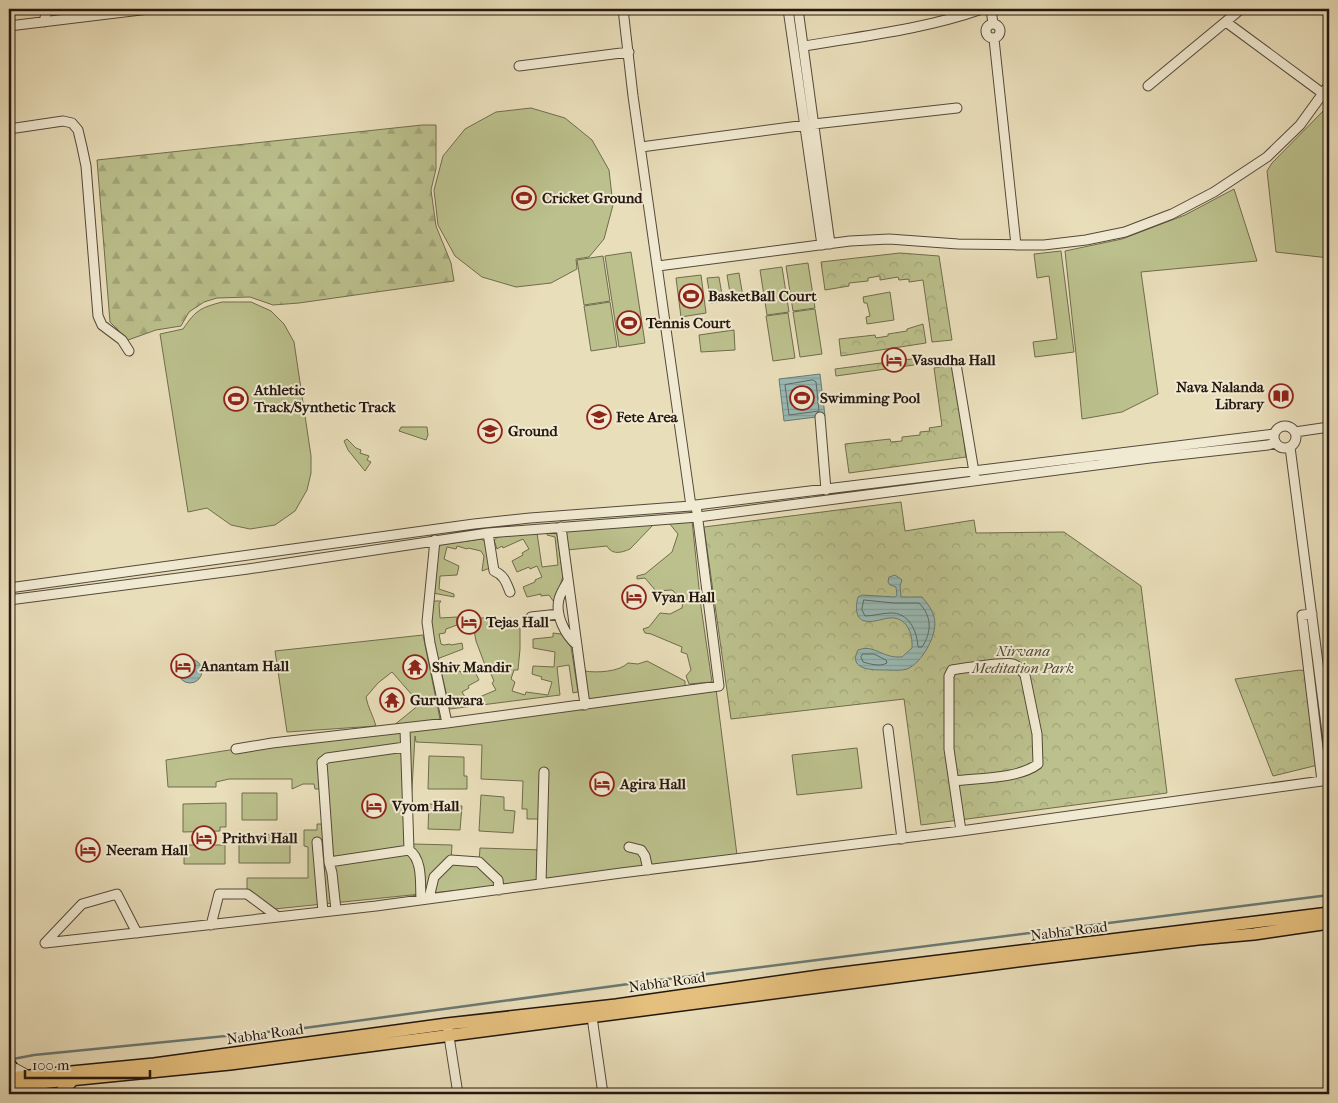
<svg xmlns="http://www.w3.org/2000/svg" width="1338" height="1103" viewBox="0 0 1338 1103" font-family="'IM FELL French Canon',serif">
<defs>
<pattern id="forest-firs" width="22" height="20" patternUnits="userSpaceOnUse" patternTransform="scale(1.25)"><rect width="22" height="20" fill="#bbc08c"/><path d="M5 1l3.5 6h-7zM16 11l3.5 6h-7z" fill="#a1a478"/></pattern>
<pattern id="park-crowns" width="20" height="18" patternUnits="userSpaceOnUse" patternTransform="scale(1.25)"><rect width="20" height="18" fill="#bbc08c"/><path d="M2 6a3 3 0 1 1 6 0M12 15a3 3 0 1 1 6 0" fill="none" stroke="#a1a478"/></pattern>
<pattern id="water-rules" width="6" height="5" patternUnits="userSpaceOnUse" patternTransform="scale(1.25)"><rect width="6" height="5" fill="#99bbb6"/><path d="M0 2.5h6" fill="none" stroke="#84a09b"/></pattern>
</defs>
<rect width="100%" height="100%" fill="#e9deba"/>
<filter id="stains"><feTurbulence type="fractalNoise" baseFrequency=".004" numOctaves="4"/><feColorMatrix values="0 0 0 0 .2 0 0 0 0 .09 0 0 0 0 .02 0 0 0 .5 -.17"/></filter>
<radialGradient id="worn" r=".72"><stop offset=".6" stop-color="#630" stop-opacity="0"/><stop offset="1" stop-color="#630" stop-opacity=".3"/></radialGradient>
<path fill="#bbc08c" stroke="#706c4e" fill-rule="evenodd" d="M1328,106L1329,258L1276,252L1267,171L1272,163Z
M531,108L565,118L592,140L609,170L613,205L604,239L589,257L576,259L577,269L551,283L516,287L482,277L455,256L438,225L434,190L443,156L465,129L496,112Z
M1234,189L1257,261L1141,272L1158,394L1122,412L1082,419L1076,354L1065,251L1122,239L1185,215Z
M1061,251L1074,352L1035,357L1033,342L1057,339L1049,276L1037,278L1034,254Z
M631,252L645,343L619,347L605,256Z
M603,256L610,301L584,305L577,260Z
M808,263L815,308L793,311L786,266Z
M782,267L789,312L767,315L760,270Z
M739,273L743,297L731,299L727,275Z
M701,275L706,313L681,317L676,278Z
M719,277L723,301L711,303L707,278Z
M890,292L894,320L867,324L866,317L870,316L867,303H864L863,297Z
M222,302H251L271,311L284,324L294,342L311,456V473L307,490L295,511L275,525L250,529L231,525L207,508L188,512L160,334L183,329C196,310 200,308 222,302Z
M610,302L617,347L591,351L584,306Z
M815,309L822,354L800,357L793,312Z
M788,313L795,358L773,361L766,316Z
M734,330L735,350L701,352L699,335Z
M401,427H427L428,435L426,440L399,431Z
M347,439L356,448L361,450L360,453L369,456L367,460L371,462L365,471L348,450L344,441Z
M692,521L701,607L712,682L689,684L686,676L691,670L687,654L681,652L682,647L651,634L645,633L643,629L649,627L660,613L670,614L682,608L683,600L672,590L656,591L645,578L637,579V576L645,574L672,552L678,534L669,523Z
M654,524L630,549C621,553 612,555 607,546L567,550L565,530Z
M548,531H555L557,534L563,576L557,596L556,605L549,595L541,596V594L527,597L523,587L535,582V580L542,577L537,566L530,569L529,567L517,572L512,561L523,555L522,553L529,549L523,539L503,548L502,546L497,549L494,540L498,537L537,533L542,567L558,565L555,537L547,535Z
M481,539L486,542L490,568L482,571L484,556L481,551L468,548L467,549L457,546L456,549L447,547L444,559L459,566L457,575L440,576L439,589L454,594V597L433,593L439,545Z
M432,601H441L439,604L440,618L457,617V625L446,629L445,633L439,634L441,644L444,645L450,644L451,645L462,643L463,649L437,659L431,646Z
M479,618H489L494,622L511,618V627H520V649L518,670H514L511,679L515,682L512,691L525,695L526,692L548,695L552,682L541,679L542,677L532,674L533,666L554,667L555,652L533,648V639L553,637V633L561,634L571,647L578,692L573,693L569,665L557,667L560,695L450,709L440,667L449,663L454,674L460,671L462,674L473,668L479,680L468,686L469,688L462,692L468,702L496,690L492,683L494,681L490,672L488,673L476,641L474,630H479Z
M423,635L440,719L393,726L420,704L392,672L378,683L366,697C368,708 373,715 376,726L287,732L275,651Z
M647,661L685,681V687L588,701L584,671C597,673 619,672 628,663L638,664Z
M716,689L737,855L490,887L274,909L247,891V878H308V847L304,846V830H317V824H322V789H315L314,784H303L292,789V779H229L216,782V787H168L166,760L236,749L415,731ZM415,736L416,742L482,745L481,779L523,781L522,809H527V819H544L543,850L480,848L479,862L451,860L452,845L413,844L409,841Z
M857,748L862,788L797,795L792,755Z
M429,756L464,757V776H467V789H428Z
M242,793H277V820H242Z
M481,795L504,797V810L515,811L513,833L479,831Z
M226,803V827H220V831L183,832V804Z
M429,804L462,806L460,830L428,829Z
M290,834V863H239V835Z
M184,845H225V864H184Z"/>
<path fill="url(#forest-firs)" stroke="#706c4e" d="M422,125H436V169L431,190L436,226L451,263L454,281L299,303L273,305L250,297L217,298L204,302L189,312L181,326L156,330L128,340L110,322L97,160Z"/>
<path fill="url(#park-crowns)" stroke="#706c4e" d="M900,253L939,256L952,340L932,342L923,280L909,282V279L899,280L898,277L880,280V276L868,278V281L849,283V286L825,290L821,262Z
M923,324L926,343L841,356L839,339L875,335L876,338L888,336V334L907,331V329Z
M927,357L928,363L836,376L835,369Z
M954,365L966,457L849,473L845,444L890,439L891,442L902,441V437L920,435V432L930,431L929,428L942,426L934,368Z
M901,502L905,531L974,520L976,533L1064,532L1141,586L1167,793L921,825L904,699L731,719L704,527Z
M1300,670L1306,671L1318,765L1273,776L1235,679Z"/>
<path fill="url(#water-rules)" stroke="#6a7973" d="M820,374L825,416L784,421L779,379Z
M895,575L902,580L900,586L901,597H922C927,603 932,609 934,617C939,633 922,663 907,669C901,671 894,670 888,670C875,670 847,671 858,650C871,645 878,653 890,656C893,657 898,657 902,657L912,648C913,633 906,616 889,618C881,619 872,623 865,621C854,619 856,604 858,597L862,595L895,597L897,595L896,587L890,585L888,582L889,577Z
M178 671a12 12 0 1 1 24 0a12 12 0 1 1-24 0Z"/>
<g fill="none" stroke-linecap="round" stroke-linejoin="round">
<path stroke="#5e6962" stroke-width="1" d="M813,380L816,382L819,411L789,415L785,385Z
M808,387L811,389L812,405L795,408L792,390Z
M864,600L894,603H919C932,616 932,632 922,647H918C917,631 909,612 890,613C882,613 873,616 865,616L862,610Z
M863,654H874L886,660L887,663C880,667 870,664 863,662L861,657Z"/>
<path stroke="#6a7973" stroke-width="2.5" d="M13,1059L34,1055L297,1029L636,983L1329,895"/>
<g stroke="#55493a" stroke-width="11">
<path id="minor" d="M788,9L822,245
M798,9L830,244
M991,9L993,24
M1328,9L1329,10
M44,22L47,9
M1226,22L1329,98
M986 31a7 7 0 1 1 14 0a7 7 0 1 1-14 0Z
M9,26L149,9
M994,39L1016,245
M804,46C864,36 925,29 982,9
M519,66L629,52
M1148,86L1241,9
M9,129L63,121L72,123L78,130L82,147L86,166L98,316L102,325L122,340L129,351
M641,147L814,124L957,108
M658,266L850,241L889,239L958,244L1044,245L1086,240L1125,232L1172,214L1214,192L1267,157L1300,125L1329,85
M956,364L975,478
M820,417L826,490
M1274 437a11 11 0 1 1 22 0a11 11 0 1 1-22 0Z
M1295,432L1329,427
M1290,447L1329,748
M696,505L1274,434
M561,527L585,705
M488,533L494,571C504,575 506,582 510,592
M435,540L427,622L430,643L447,723
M568,581C565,586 561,592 559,599C555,615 565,635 577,645
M9,588L474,524L530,518L691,506
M9,600L248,569L488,533L698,517L1150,458L1268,445L1275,443
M1312,614L1302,615L1322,781
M531,617L559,614
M405,729L409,850C423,860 420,883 421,899
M888,729L902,839
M236,749L272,743L447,723L719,686L696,505L691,506L633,96L623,9
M954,781C979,778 1018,779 1038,764L1037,734L1025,675C1021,670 1019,666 1013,664C1005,662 963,668 952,670L949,676V749L961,831
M317,842L323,912
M629,847L641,850L645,856L648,870
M329,862L409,850
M541,884L544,772
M429,898L434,877L451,860L479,862L498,880L499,890
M336,910L332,873L329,862L322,762L327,758L405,747
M211,925L219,894H247L278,917
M45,943L376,906L621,873L961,831L1329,780
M45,943L82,904L117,894L137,933
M591,1010L603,1094
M448,1030L458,1094
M9,1056L11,1066L24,1073L25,1080
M40,1077L43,1094"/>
</g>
<g stroke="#24170f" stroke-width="14">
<path id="major" d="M9,1066H11
M9,1078L154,1064L447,1024L616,1005L826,975L1329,913
M9,1086L230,1064L1041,958L1198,939L1254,934L1329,923
M59,1094L73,1080"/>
</g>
<use href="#minor" stroke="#f1ead2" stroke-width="9"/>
<use href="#major" stroke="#e4bf7d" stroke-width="11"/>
</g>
<defs>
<g id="stadium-ring" transform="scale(1.25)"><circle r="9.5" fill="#f1ead2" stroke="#8f2418" stroke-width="1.5"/><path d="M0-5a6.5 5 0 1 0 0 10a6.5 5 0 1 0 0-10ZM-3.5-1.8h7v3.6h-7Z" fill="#8f2418"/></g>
<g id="hotel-ring" transform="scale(1.25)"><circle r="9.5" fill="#f1ead2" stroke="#8f2418" stroke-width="1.5"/><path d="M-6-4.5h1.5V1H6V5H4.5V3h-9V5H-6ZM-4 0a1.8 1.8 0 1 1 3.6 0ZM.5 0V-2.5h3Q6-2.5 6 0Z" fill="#8f2418"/></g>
<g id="library-ring" transform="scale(1.25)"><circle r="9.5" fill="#f1ead2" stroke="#8f2418" stroke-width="1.5"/><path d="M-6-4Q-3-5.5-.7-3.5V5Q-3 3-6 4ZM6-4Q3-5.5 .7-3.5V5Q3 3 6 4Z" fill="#8f2418"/></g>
<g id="university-ring" transform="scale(1.25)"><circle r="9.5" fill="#f1ead2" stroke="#8f2418" stroke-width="1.5"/><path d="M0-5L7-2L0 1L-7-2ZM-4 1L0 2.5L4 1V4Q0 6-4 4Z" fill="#8f2418"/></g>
<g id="temple-ring" transform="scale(1.25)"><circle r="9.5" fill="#f1ead2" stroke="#8f2418" stroke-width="1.5"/><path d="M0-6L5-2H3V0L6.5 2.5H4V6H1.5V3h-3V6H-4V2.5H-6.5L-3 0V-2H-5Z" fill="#8f2418"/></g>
</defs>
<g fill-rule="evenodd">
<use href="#stadium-ring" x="524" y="198"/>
<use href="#stadium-ring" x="691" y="296"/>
<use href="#stadium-ring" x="629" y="323"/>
<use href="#hotel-ring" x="894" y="360"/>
<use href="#library-ring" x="1281" y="396"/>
<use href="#stadium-ring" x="802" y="398"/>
<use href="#stadium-ring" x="236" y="399"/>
<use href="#university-ring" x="599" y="417"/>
<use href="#university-ring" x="490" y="431"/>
<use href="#hotel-ring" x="634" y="597"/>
<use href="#hotel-ring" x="469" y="622"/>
<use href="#hotel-ring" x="183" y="666"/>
<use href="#temple-ring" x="415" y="667"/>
<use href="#temple-ring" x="392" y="700"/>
<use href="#hotel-ring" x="602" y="784"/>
<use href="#hotel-ring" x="374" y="806"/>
<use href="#hotel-ring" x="204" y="838"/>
<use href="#hotel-ring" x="88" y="850"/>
</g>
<g text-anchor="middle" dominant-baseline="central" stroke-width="4" stroke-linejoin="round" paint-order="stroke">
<g font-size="15" font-weight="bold" fill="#24170f" stroke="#f1ead2" text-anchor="start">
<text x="542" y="198">Cricket Ground</text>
<text x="708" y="296">BasketBall Court</text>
<text x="646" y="323">Tennis Court</text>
<text x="912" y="360">Vasudha Hall</text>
<text x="1264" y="387" text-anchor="end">Nava Nalanda<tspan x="1264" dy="17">Library</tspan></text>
<text x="254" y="390">Athletic<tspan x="254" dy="17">Track/Synthetic Track</tspan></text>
<text x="820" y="398">Swimming Pool</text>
<text x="616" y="417">Fete Area</text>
<text x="508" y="431">Ground</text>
<text x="652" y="597">Vyan Hall</text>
<text x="486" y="622">Tejas Hall</text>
<text x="200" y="666">Anantam Hall</text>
<text x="432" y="667">Shiv Mandir</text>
<text x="410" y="700">Gurudwara</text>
<text x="620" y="784">Agira Hall</text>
<text x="392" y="806">Vyom Hall</text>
<text x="222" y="838">Prithvi Hall</text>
<text x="106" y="850">Neeram Hall</text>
</g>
<g font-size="15" font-style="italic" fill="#514a34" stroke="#f1ead2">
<text x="1023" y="651">Nirvana<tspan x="1023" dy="17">Meditation Park</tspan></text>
</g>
<g font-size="15" fill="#24170f" stroke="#f1ead2">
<text transform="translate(1069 931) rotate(-7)">Nabha Road</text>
<text transform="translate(667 982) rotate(-8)">Nabha Road</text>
<text transform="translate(265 1034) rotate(-8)">Nabha Road</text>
</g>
</g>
<rect width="1338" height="1103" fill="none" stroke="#e9deba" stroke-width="30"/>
<rect x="10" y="10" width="1318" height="1083" fill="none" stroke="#24170f" stroke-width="2.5"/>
<rect x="15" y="15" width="1308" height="1073" fill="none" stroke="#24170f"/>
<path d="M25 1070v8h125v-8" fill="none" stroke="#24170f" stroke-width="2.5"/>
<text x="32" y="1070" font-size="15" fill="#24170f" stroke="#f1ead2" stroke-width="4" paint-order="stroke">100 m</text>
<rect width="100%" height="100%" filter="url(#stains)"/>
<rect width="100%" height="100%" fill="url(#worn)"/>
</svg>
